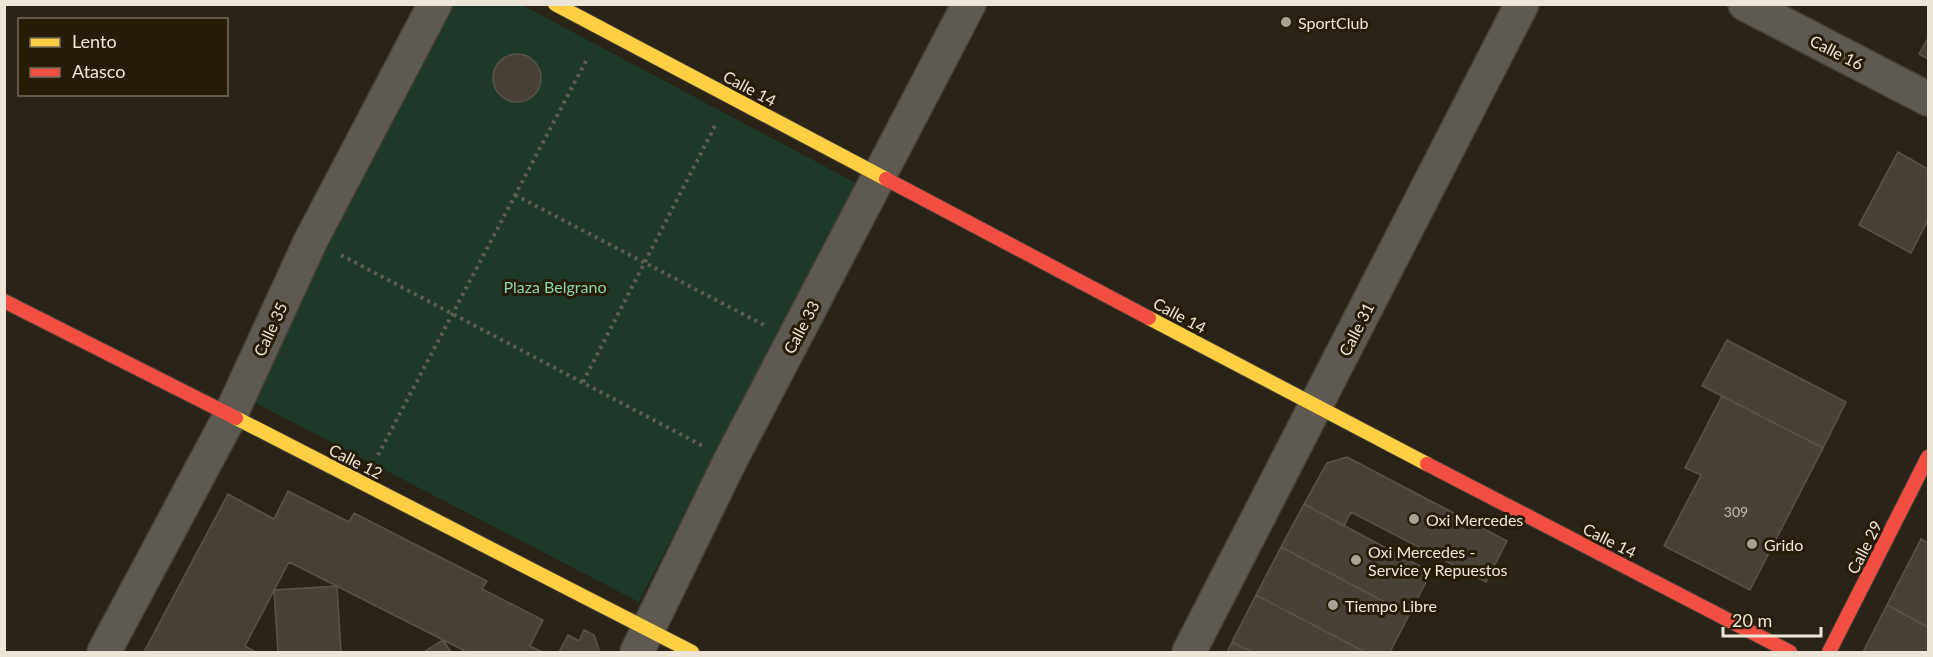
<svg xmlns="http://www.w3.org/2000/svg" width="1933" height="657" viewBox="0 0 1933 657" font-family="Lato,sans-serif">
<rect width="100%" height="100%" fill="#292318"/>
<path fill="#1e392a" d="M454,5H522L856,183L639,602L248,399Z"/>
<path fill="#474138" stroke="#59534a" stroke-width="1.5" d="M1928,38V59L1919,54Z
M493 78a24 24 0 1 1 48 0a24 24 0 1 1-48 0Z
M1898,152L1928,169V220L1911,253L1859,225Z
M1727,340L1846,402L1823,448L1702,386Z
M1722,396L1823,448L1750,590L1664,546L1701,475L1685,468Z
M1347,457L1507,541L1486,582L1351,512L1344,526L1304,504L1327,463Z
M288,491L349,522L354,513L487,581L482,589L543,620L530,646L542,652H467L289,562L245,646L254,651L253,652H144L228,494L274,519Z
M1304,504L1431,572L1409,615L1281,547Z
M1921,539L1928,543V627L1887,605Z
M1281,547L1409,615L1390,652H1365L1256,595Z
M337,586L341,652H278L274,590Z
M1256,595L1365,652H1252L1232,642Z
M1887,605L1928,627V652H1863Z
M584,630L594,635L599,650L598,652H559L568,635L579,641Z
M443,640L451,652H424Z
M1232,642L1252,652H1227Z"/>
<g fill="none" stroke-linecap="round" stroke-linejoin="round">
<g stroke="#464037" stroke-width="36">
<path id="street" d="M1745,4L1928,99
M104,652L230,416L311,240L435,4
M637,652L730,461L969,4
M1189,652L1522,4"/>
</g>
<g stroke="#464037" stroke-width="16">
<path id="slow" d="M555,4L886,179
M1149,318L1427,464
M236,418L692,652"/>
</g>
<g stroke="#464037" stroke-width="16">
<path id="jam" d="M886,179L1149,318
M4,301L236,418
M1427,464L1790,652
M1829,652L1928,457"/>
</g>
<path stroke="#605c54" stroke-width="4" stroke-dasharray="3 4.5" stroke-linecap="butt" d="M515,195L764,325
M341,255L703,446
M583,382L715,126
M378,455L587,59"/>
<use href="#street" stroke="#5f5a51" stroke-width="33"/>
<use href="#slow" stroke="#ffcf43" stroke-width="14"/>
<use href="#jam" stroke="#f24e42" stroke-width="14"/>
</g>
<g fill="#a8a195" stroke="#271c07" stroke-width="2">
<circle cx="1286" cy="22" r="6"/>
<circle cx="1414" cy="519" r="6"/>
<circle cx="1752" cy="544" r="6"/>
<circle cx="1356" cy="560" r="6"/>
<circle cx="1333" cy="605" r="6"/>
</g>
<g text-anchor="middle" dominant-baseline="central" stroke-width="6" stroke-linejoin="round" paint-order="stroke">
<g font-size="14" fill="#c4bcb0">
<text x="1736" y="511">309</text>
</g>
<g font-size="16" fill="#ede5d8" stroke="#271c07" text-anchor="start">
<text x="1298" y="22">SportClub</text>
<text x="1426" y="519">Oxi Mercedes</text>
<text x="1764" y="544">Grido</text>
<text x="1368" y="551">Oxi Mercedes -<tspan x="1368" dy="18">Service y Repuestos</tspan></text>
<text x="1345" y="605">Tiempo Libre</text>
</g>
<g font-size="16" fill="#ede5d8" stroke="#271c07">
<text transform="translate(1837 52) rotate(27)">Calle 16</text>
<text transform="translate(750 88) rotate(28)">Calle 14</text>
<text transform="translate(1180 315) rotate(28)">Calle 14</text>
<text transform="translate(801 327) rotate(-62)">Calle 33</text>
<text transform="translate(270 329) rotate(-65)">Calle 35</text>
<text transform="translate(1356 329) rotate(-63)">Calle 31</text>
<text transform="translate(356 461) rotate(27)">Calle 12</text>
<text transform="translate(1610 540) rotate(27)">Calle 14</text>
<text transform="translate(1864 547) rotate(-63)">Calle 29</text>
</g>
<g font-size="16" fill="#87d4af" stroke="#271c07">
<text x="555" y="286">Plaza Belgrano</text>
</g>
</g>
<rect width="1933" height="657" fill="none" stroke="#ede5d8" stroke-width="12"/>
<rect x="18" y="18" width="210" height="78" fill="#271c07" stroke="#766c5b" stroke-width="1.5"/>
<rect x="30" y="38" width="30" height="9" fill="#ffcf43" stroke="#766c5b" stroke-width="1.5"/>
<text x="72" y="48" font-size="18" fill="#ede5d8">Lento</text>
<rect x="30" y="68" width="30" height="9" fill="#f24e42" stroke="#766c5b" stroke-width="1.5"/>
<text x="72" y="78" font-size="18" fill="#ede5d8">Atasco</text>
<path d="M1723 627v9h98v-9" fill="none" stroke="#ede5d8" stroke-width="3"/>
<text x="1732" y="627" font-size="18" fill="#ede5d8" stroke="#271c07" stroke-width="4.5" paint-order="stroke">20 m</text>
</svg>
